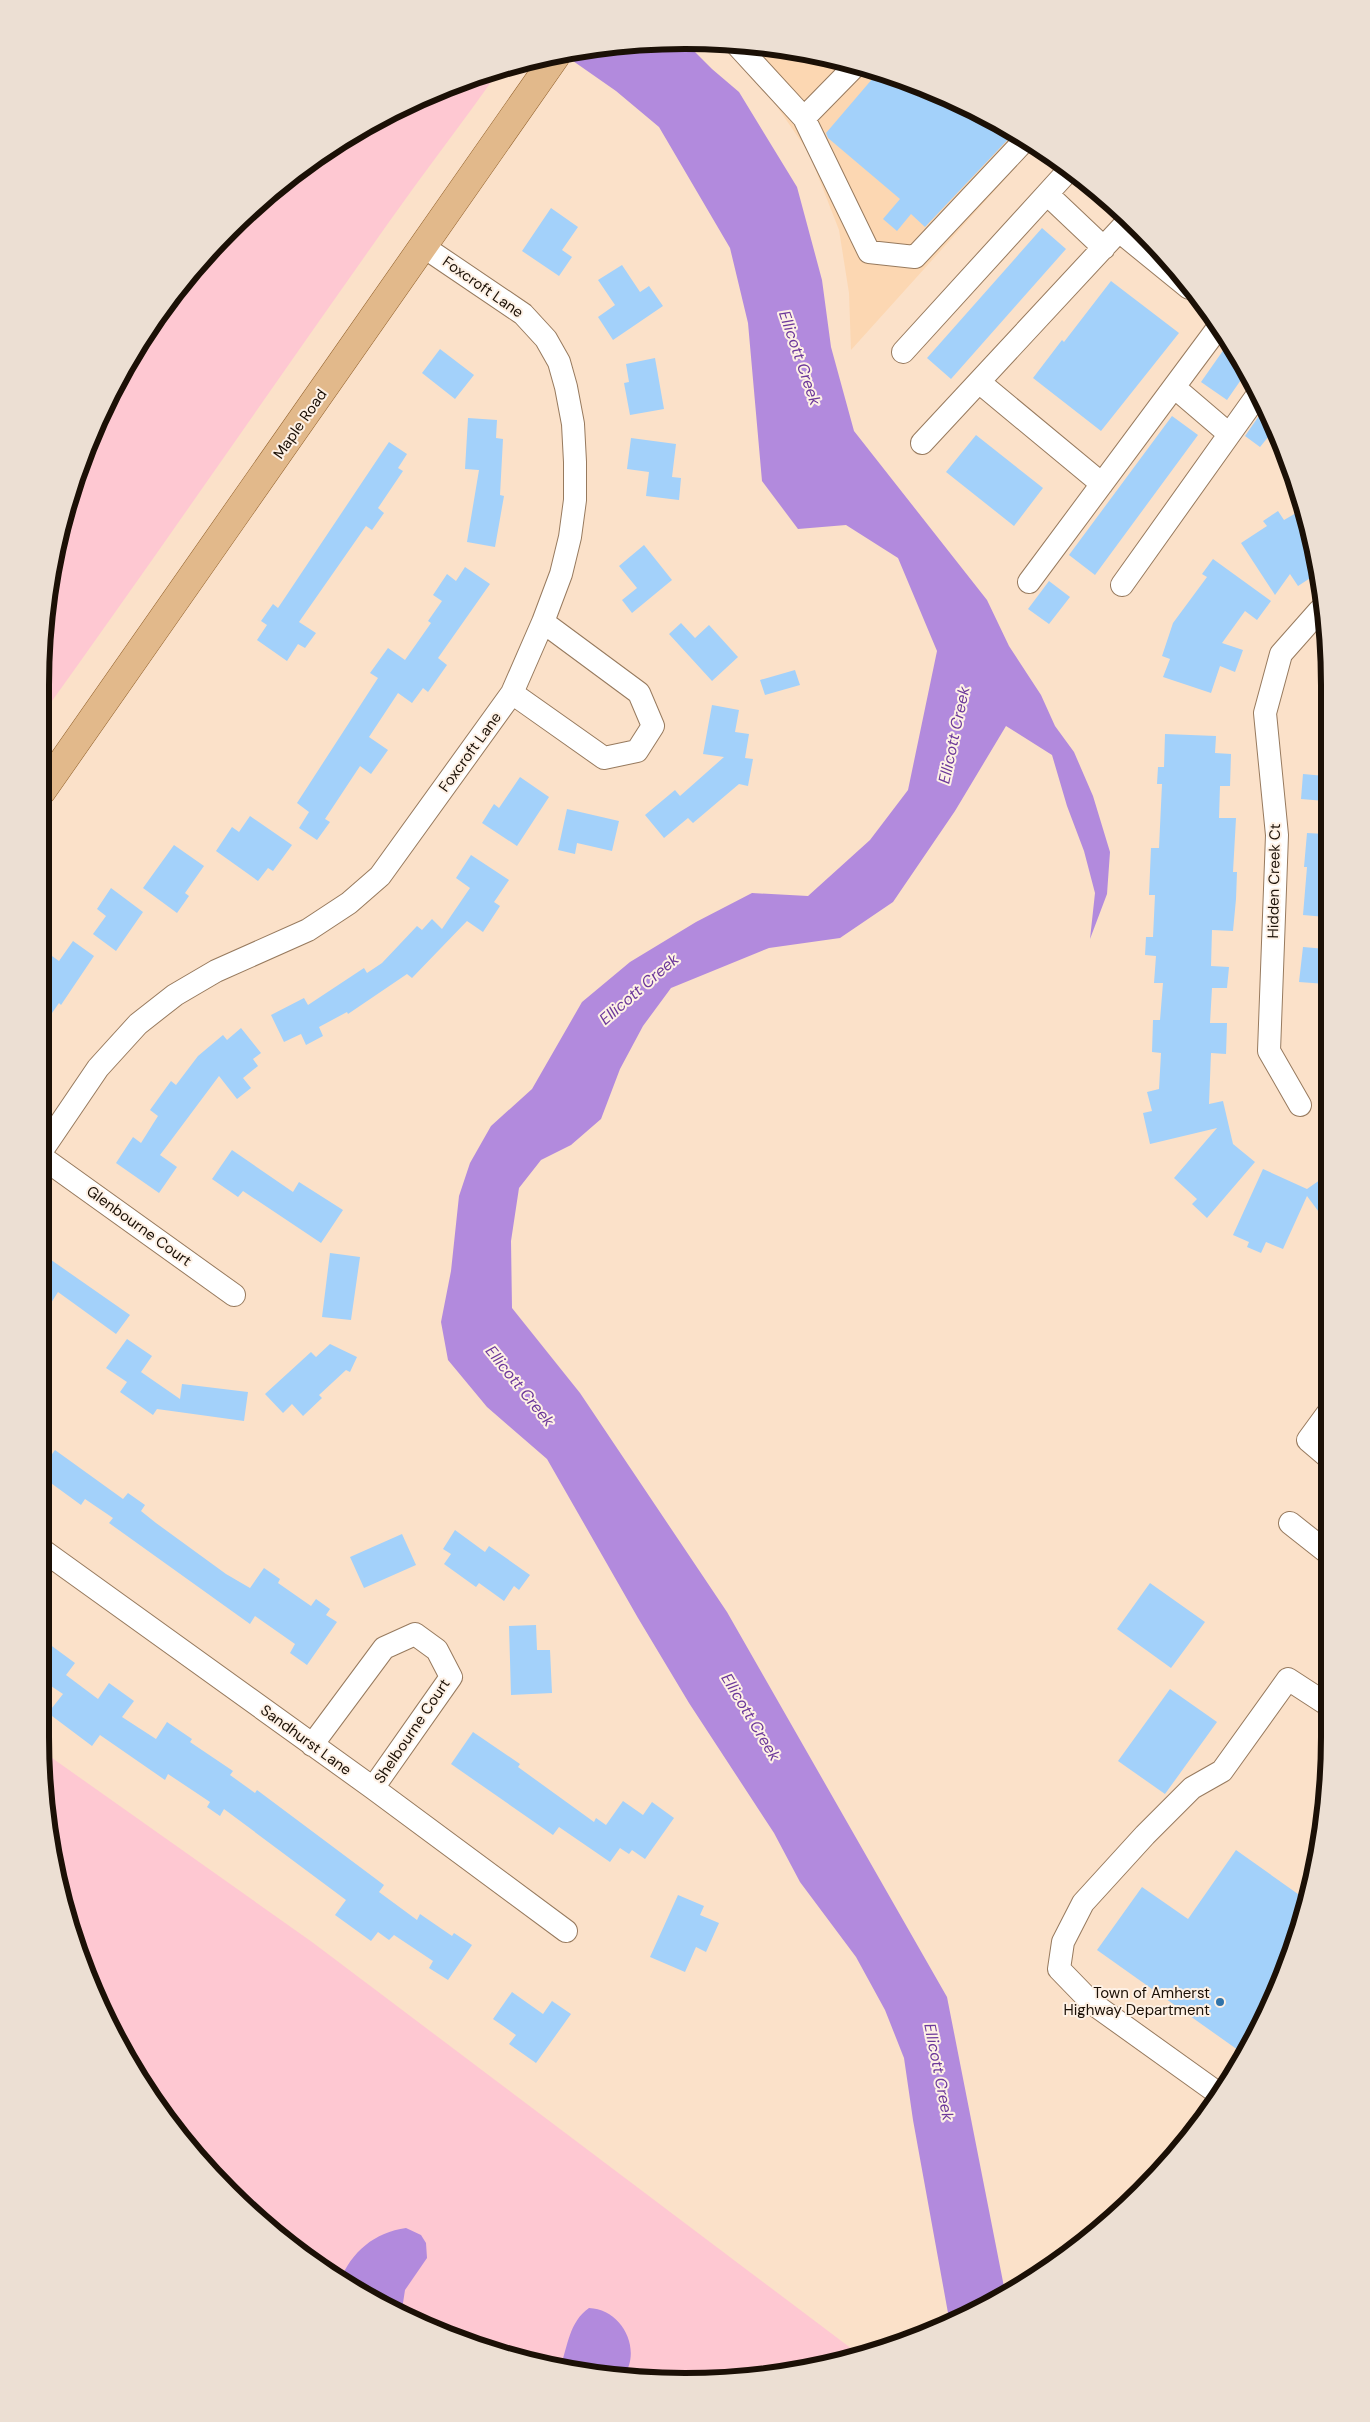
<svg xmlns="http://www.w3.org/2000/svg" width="1370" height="2422" viewBox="0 0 1370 2422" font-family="'DM Sans',sans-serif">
<rect width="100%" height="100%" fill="#fbe1c9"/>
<path fill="#fcd7b2" d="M729,44L769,46L893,74L1008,127L1034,147L851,350L849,293L839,230L809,153L747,63Z"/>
<path fill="#fec8d2" d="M501,68L499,71C463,122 425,171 389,222C273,386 159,552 42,715L41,643L74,478L127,362L200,260L293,173L400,106Z
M45,1753L312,1942L860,2355L811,2370L727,2381L601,2377L518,2360L400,2316L326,2273L229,2193L173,2129L107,2023L74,1944L46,1821Z"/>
<path fill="#b28add" d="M643,41L686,43L712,69L739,92L797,187L822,280L831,347L854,431L987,600L1009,646L1041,695L1055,726L1074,752L1093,796L1110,852L1107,894L1090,939L1095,893L1084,851L1067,806L1052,755L1006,726L955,811L893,902L840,938L769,948L671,988L643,1026L620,1069L601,1119L571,1145L541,1160L519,1188L511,1241L512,1308L580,1393L727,1612L947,1997L1006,2297L950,2324L913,2120L904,2058L885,2010L856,1957L800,1882L774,1833L689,1703L638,1618L547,1459L487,1407L448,1360L441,1322L451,1271L459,1196L470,1163L491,1126L532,1089L582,1002L630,962L696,922L752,893L808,896L870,840L908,790L937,651L898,558L846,525L798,529L762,481L748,323L730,248L659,127L616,91L563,54Z
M406,2228L421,2235L426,2243L427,2258L405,2290L401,2316L340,2281C351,2252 375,2232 406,2228Z
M589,2308C622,2309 643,2350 623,2377H601L560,2368C568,2346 569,2322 589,2308Z"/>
<path fill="#a3d1fa" d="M879,71L893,74L1008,127L1015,132L925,227L911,214L897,231L883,219L900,199L828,138L826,133Z
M551,208L578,227L562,250L572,257L559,276L522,251Z
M1042,228L1066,249L951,379L927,358Z
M622,265L640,292L649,286L663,306L613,340L598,317L615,305L598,280Z
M1111,281L1179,333L1101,431L1033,378L1062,340L1064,342Z
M1229,342L1245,374L1227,400L1201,382Z
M440,349L474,375L455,399L422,373Z
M655,358L664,409L630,415L624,383L629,382L626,364Z
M1263,410L1273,431L1260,447L1245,436Z
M1172,416L1198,435L1095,575L1069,555Z
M468,418L497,420L496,438L503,439L500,495L504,496L495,547L467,542L479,470L465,469Z
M976,435L1043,488L1014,526L946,472Z
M631,438L676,444L672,477L681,478L679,500L646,496L649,472L627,469Z
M389,442L407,454L398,468L403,471L378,508L384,513L372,530L366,526L299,622L316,633L305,648L298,644L287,661L257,640L267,625L261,621L273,604L278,608Z
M1303,509L1318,573L1298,586L1290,574L1275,595L1241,543L1267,526L1263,521L1278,511L1284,520Z
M644,545L672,580L632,613L622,600L637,588L619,566Z
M1213,559L1271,601L1257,620L1245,611L1222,643L1243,650L1235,672L1220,666L1211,693L1163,677L1170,659L1162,656L1173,623L1207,577L1202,574Z
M465,567L490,584L438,658L447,665L428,692L423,688L412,703L398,693L369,737L388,750L371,774L360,766L325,819L330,822L317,840L299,828L309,812L297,803L378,678L370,673L388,648L405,660L431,623L428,621L442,601L433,595L447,574L456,581Z
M1049,581L1070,597L1049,624L1028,609Z
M681,623L695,638L709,625L738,657L712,681L669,634Z
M795,670L800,685L765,695L760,680Z
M712,705L739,710L735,732L749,734L745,758L753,759L748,786L739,784L693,823L688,818L664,838L645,815L675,790L680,796L724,757L703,754Z
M1165,734L1216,736L1215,753L1231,754L1230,786H1220L1219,818H1236L1233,872H1237L1236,899L1233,931L1212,930L1211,966L1229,967L1227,988H1212L1210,1023H1227L1226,1054L1211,1053L1209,1104L1223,1101L1233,1144L1255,1162L1207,1218L1192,1204L1197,1199L1174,1178L1217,1128L1150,1144L1143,1113L1152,1111L1147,1092L1159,1089L1161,1053L1152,1052L1153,1020H1160L1163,983H1154L1156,956L1145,955L1146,937H1153L1155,895H1149L1151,848H1159L1162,784H1157L1158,767H1164Z
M1303,774L1325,776V801L1301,799Z
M520,777L549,797L517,846L482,823L494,804L499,808Z
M567,809L619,821L612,851L577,843L575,854L558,850Z
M250,816L292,845L273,871L268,868L258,881L216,851L232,827L239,832Z
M1307,833L1325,834L1326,917L1303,915L1307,867H1304Z
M174,845L204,866L185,893L189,896L177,913L143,888Z
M471,855L509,880L494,902L500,906L483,932L467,921L412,978L407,974L348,1014L347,1012L319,1027L323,1036L306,1045L301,1034L284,1042L271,1015L304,998L308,1005L364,968L367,973L382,963L417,926L422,930L432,919L442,929L470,888L456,878Z
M111,888L143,912L116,951L93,934L106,916L97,909Z
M73,941L94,956L61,1005L59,1003L43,1026L42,949L59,961Z
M1303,947L1326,949V984L1299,982Z
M241,1028L261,1053L253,1059L258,1066L243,1078L251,1088L237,1099L219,1076L160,1155L177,1167L159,1193L116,1163L133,1137L141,1143L158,1116L150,1110L171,1081L176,1085L198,1056L223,1035L227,1040Z
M232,1150L293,1192L299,1182L343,1210L321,1243L243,1191L238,1197L212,1179Z
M1263,1169L1307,1189L1327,1175V1223L1307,1196L1283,1249L1266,1242L1261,1253L1247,1247L1249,1242L1233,1235Z
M330,1253L360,1257L351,1320L322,1317Z
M44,1255L130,1315L116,1334L58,1292L44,1314Z
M127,1339L152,1356L141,1372L180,1399L182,1384L248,1392L244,1421L157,1409L153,1415L120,1392L127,1382L106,1368Z
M330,1344L357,1357L350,1372L346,1370L319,1395L322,1398L303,1416L292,1404L283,1413L265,1394L311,1352L316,1357Z
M55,1450L123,1499L128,1493L145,1505L141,1511L156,1523L226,1574L250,1588L264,1568L280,1579L278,1583L311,1606L316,1599L330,1609L326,1615L337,1622L307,1665L290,1653L295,1644L255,1616L250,1624L109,1523L113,1518L85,1499L81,1505L44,1478V1465Z
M455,1530L485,1552L489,1546L530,1575L519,1590L514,1586L504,1601L479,1583L476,1587L444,1564L451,1554L443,1549Z
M402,1534L416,1565L364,1588L350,1557Z
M1150,1583L1205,1622L1171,1668L1117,1629Z
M536,1625L537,1650H550L552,1693L511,1695L509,1626Z
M45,1641L75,1663L66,1675L98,1699L109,1683L134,1701L122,1717L156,1739L167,1722L192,1739L190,1742L233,1771L230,1775L255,1793L257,1790L384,1885L379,1892L417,1920L420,1914L452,1936L454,1933L472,1945L448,1980L429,1968L433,1961L394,1935L389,1940L378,1932L371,1941L335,1915L346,1900L224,1809L220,1816L207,1807L210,1802L168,1774L165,1780L100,1735L92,1746L48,1713L63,1694L45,1682Z
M1170,1689L1217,1722L1165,1794L1118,1761Z
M473,1732L520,1764L518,1767L594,1822L596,1818L606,1825L623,1801L643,1815L652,1802L674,1818L645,1859L632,1850L629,1854L620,1848L610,1862L559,1827L553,1835L451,1764Z
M1236,1850L1305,1899L1296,1944L1245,2055L1097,1950L1142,1887L1188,1919Z
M678,1895L704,1906L700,1915L719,1923L706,1952L696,1947L685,1972L650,1957Z
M512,1992L543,2014L552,2001L571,2014L536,2063L509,2044L516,2035L493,2019Z"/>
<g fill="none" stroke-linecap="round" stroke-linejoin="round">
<g stroke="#977a5e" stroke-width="24">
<path id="minor" d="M736,44L804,118L855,66
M804,118L869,252L915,257L1025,140
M1047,194L1104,248
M1119,231L1189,288
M903,352L1067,172
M979,382L1102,484
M1174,387L1229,434
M922,443L1129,220
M1029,582L1220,325
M1122,585L1256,397
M512,693L604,758L637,751L653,726L639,693L543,622
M1300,1105L1269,1051L1277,835L1265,713L1281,654L1319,611L1325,608
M43,1149L98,1068L138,1024L175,995L216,971L308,930L349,903L380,876L512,693L543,622L561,574L570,537L575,500V462L573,424L566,387L559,362L546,339L523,314L424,247
M43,1158L234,1295
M1327,1414L1308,1440L1328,1457
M1290,1523L1328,1553
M45,1552L373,1788L566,1931
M312,1745L384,1648L415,1634L437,1650L451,1677L373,1788
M1219,2094L1092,2003L1059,1969L1063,1942L1083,1903L1145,1835L1192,1788L1222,1771L1288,1679L1328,1705"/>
</g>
<g stroke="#905f2a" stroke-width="29">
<path id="major" d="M42,791L556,56"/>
</g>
<use href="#minor" stroke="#fff" stroke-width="22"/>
<use href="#major" stroke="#e2b98b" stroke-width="28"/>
</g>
<circle fill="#3073a9" stroke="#fef1e5" stroke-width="2" cx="1220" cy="2002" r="5"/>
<g text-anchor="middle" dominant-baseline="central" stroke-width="4" stroke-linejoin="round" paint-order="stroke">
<g font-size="15" fill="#1b1006" stroke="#fef1e5">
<text transform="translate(483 287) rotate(35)">Foxcroft Lane</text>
<text transform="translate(300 424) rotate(-55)">Maple Road</text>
<text transform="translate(470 752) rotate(-54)">Foxcroft Lane</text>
<text transform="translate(1274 881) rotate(-89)">Hidden Creek Ct</text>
<text transform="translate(139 1226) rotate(36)">Glenbourne Court</text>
<text transform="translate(412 1731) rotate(-56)">Shelbourne Court</text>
<text transform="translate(306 1740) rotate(36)">Sandhurst Lane</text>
</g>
<g font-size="15" fill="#1b1006" stroke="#fef1e5" text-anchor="end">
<text x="1210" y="1993">Town of Amherst<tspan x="1210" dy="17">Highway Department</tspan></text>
</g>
<g font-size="16" font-style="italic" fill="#6c389a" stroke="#fef1e5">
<text transform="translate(800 358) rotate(71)">Ellicott Creek</text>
<text transform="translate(954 735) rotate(-78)">Ellicott Creek</text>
<text transform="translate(639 989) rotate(-41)">Ellicott Creek</text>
<text transform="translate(520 1386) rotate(51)">Ellicott Creek</text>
<text transform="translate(751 1717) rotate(59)">Ellicott Creek</text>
<text transform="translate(939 2072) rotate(79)">Ellicott Creek</text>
</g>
</g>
<path d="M0 0H1370V2422H0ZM685 49H685A636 636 0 0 1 1321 685V1737A636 636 0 0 1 685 2373H685A636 636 0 0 1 49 1737V685A636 636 0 0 1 685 49Z" fill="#ecdfd3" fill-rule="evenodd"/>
<path fill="none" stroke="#1b1006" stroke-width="6" d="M685 49H685A636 636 0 0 1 1321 685V1737A636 636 0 0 1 685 2373H685A636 636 0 0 1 49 1737V685A636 636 0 0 1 685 49Z"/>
</svg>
